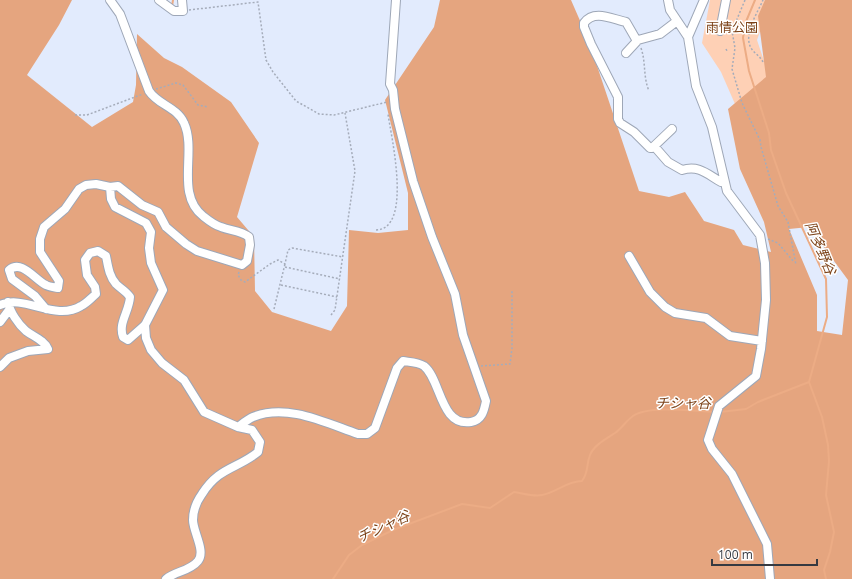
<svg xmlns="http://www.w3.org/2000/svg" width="852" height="579" viewBox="0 0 852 579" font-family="'Open Sans','Noto Sans JP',sans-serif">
<rect width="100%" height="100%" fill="#e2ebfd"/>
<path fill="#fed0b5" d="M710,0H771L757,40L775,94L742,120L721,72L702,43Z"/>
<path fill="#e5a57f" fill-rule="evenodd" d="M0,0H72L59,25L27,75L92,127L133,102L136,85L137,34L164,58L182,67L231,102L259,143L237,217L254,237L255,291L272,312L331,331L347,306L349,230L378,233L408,230V193L385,100L434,27L440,0H571L588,39L639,191L669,197L685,192L704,221L734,230L743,245L771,252L764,222L740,169L728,109L766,77L758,16L765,0H852V579H0ZM809,227L848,280L842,335L817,331V295L789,229Z"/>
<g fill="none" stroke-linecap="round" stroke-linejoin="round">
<path stroke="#ecac85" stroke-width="2" d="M755,0L745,24L743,38L749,71L769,133L771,150L786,193L826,279L827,317L809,382L822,417L828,445L829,461L826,495L834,532L830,552L824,570L826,579
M172,6L173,0
M720,412L746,409L758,402L809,382
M333,579L349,555L362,545L393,530L462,504L490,508L514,492C522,493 534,497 542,495C557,492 567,481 582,481C589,472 586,465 590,455C594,445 606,439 615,433C622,428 626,421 633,416C648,405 696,411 715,412"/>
<g stroke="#9ea7b7" stroke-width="10">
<path id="minor" d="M159,0L174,11H183L182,0
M668,0L670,10L688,37L696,86L712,127L727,191L760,235L765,263L766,300L761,349L756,376L719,406L708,440L712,449L732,474L767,544L770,579
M720,31L726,0
M688,37L704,0
M637,41L626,22C612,19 594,9 584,23V27L591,44L618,97V119L620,123L634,132L650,148H652L672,129
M626,53L638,40L660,34L677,21
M654,146L668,162L682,170C699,165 707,174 721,182H724
M629,256L650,292L665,307L675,313L706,318L730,336L762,341
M0,305C25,294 55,322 81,306C87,303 91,298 96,294L95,287L87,275L85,260L90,253L98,251L106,256C108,266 109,276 116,284C121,289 126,291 130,297C129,312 118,323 123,337L128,340L145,325L163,290L151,263L149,248L151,232L146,223L115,207L111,199L110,187
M46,309L35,296L12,279L9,270C22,259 35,280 46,285C49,287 54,287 58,288L59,281L40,252V239L44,227L65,209L79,189L86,185L96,184L110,187L118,186L142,205L158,212L166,227L186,244L197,251L242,265L247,261L250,245L249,237C240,230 231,231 221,227C214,225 208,220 203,216C175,194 197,151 184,123C177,107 158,105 149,91L120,14L110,0
M0,322L9,310
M145,325L146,338L151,350L162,363L184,380L204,412L238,427L252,430L260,442L258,452C237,469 219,467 202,494C197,501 193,511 193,520C193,532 206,551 198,561C190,571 176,571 166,579
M0,367L9,358L28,351L48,349C44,340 34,337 26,331C18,324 10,312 8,302
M238,427C242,424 248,419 253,417C287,403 326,423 358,434H367L375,428L397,368L403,361C409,362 418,362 424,366C441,379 440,427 471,422C482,420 484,411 486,401L463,335L455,294L432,237L413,181L395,109L393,90L390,84L396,0"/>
</g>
<path stroke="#a5acba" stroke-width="1.5" stroke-dasharray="2 2" stroke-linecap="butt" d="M745,0L732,31L735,48L732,69L742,103L760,140L761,147L778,206L788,222L796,265
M189,10L258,2L266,60L273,72L296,101L319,114L334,115L387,102
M641,48C646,62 643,77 649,91
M726,49L727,51
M763,62C760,56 754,53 751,48C743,34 758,12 763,0
M156,89L176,83L183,85L198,105L208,107
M75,115H87L143,94
M376,230C413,229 391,136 388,114
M768,239L778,243L794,262
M285,267L340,279
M239,272L238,275L241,280L245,282L270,264L278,260L285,264L288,250L292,248L343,257
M281,285L337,297
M274,309L285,264
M331,315L335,310L355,171L345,113
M481,366L510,364L512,348V291"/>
<use href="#minor" stroke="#fff" stroke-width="8"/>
</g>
<g text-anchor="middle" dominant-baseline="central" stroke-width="3" stroke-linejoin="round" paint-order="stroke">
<g font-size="13" fill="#7c4218" stroke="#fff">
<text x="732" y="27">雨情公園</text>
</g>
<g font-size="14" font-style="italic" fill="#7d4319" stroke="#fff">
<text transform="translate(821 248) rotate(67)">阿多野谷</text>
<text x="683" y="402">チシャ谷</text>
<text transform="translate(383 526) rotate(-25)">チシャ谷</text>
</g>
</g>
<path d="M712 559v6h105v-6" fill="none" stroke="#363a41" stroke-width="2"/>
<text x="718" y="559" font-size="12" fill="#363a41" stroke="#ffffff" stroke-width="3" paint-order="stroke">100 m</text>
</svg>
